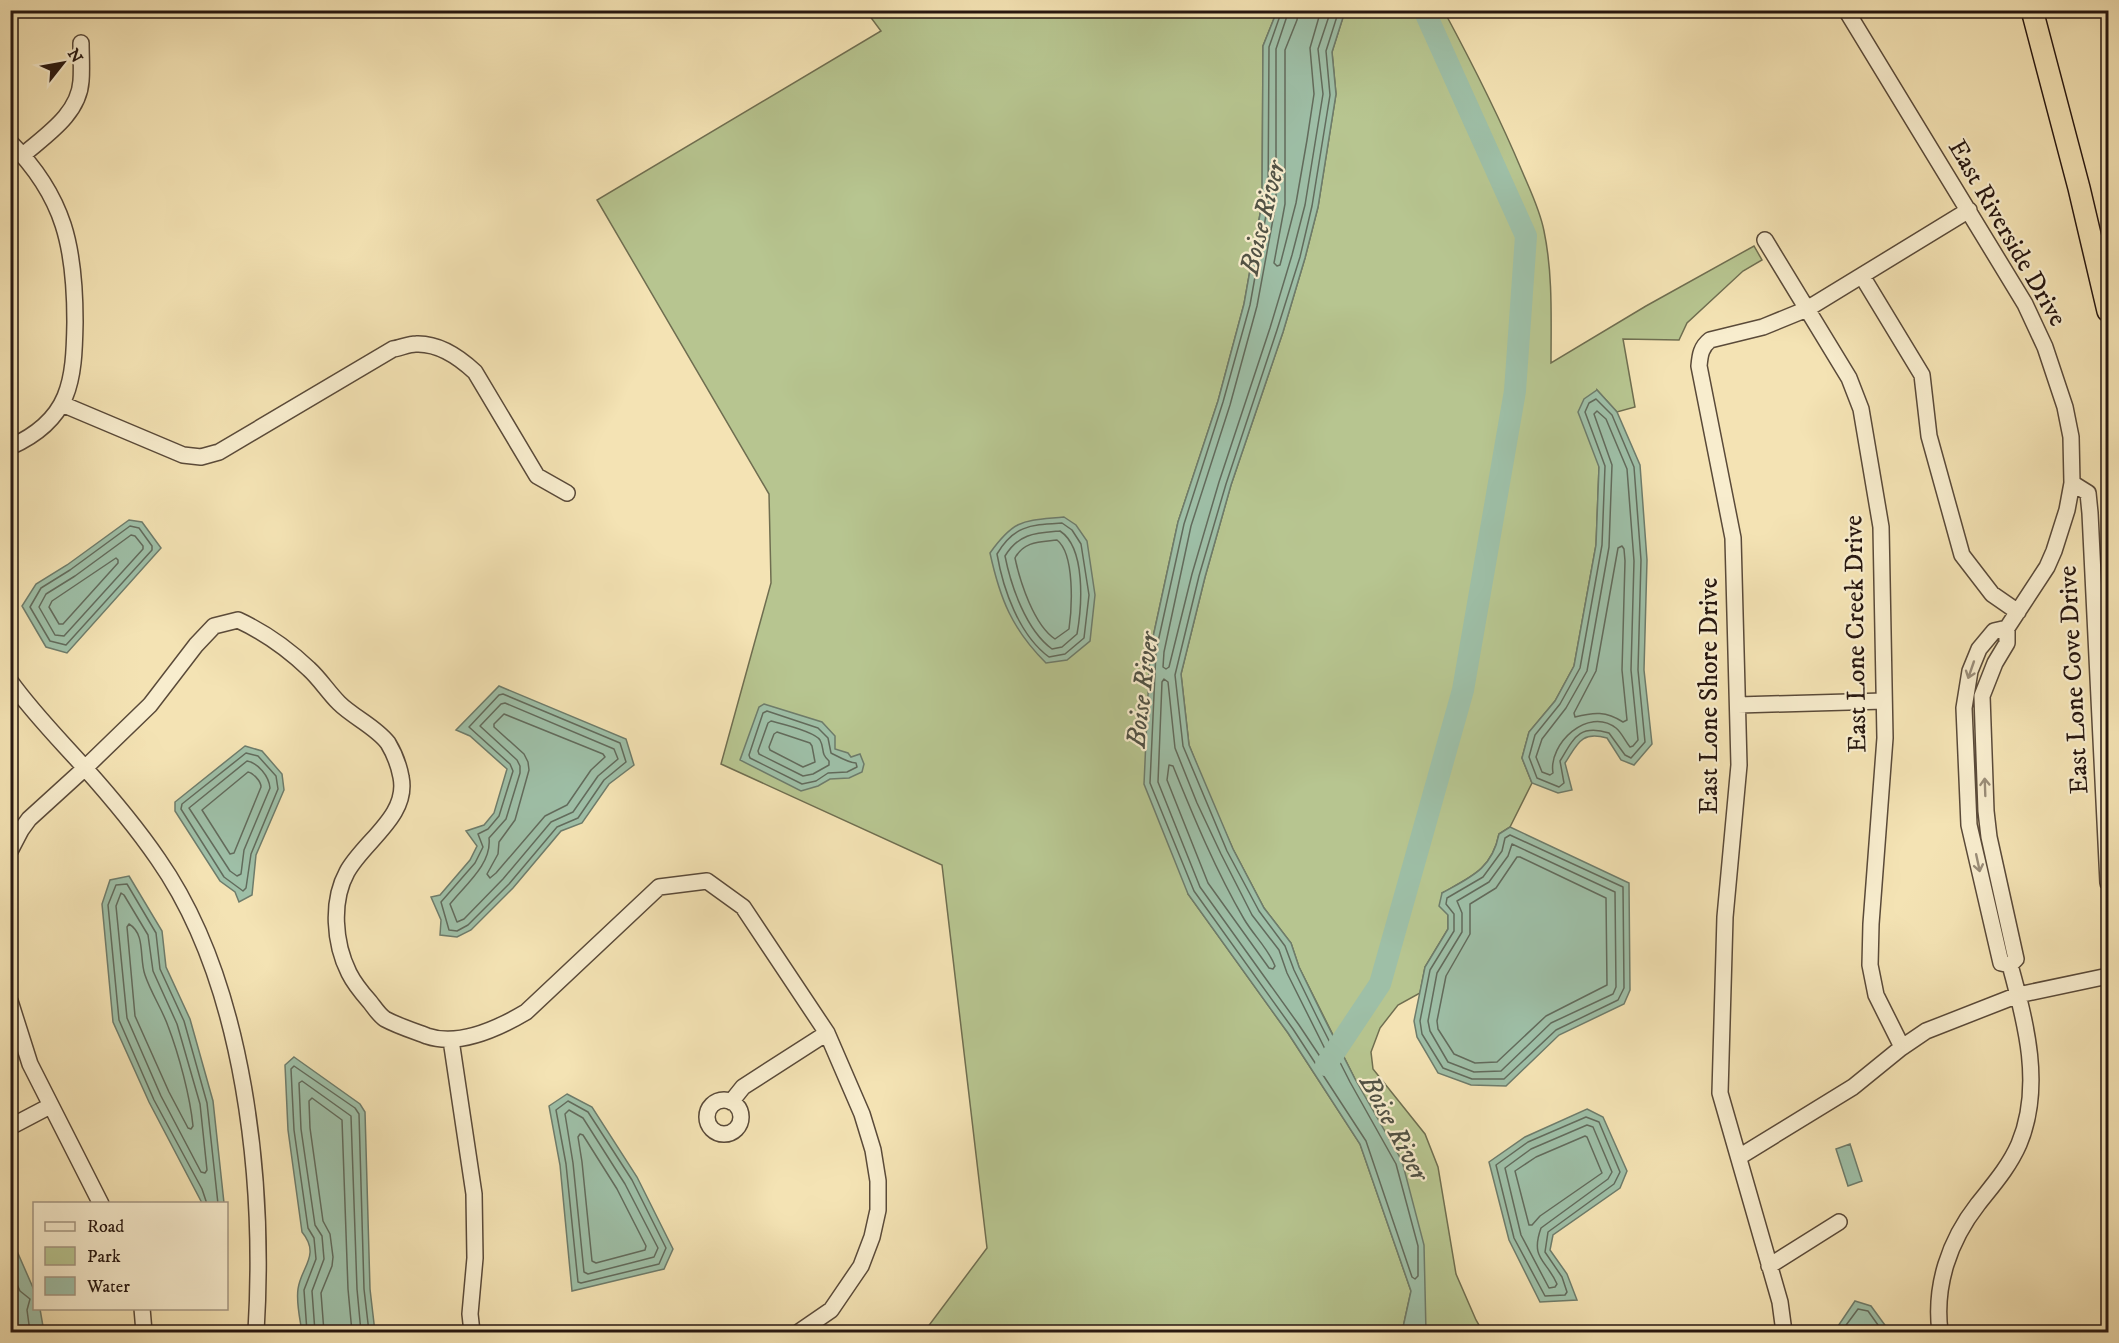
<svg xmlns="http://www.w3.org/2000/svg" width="2119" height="1343" viewBox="0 0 2119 1343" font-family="'IM FELL DW Pica',serif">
<rect width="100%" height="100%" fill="#f4e3b4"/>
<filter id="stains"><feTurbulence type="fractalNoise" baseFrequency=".00333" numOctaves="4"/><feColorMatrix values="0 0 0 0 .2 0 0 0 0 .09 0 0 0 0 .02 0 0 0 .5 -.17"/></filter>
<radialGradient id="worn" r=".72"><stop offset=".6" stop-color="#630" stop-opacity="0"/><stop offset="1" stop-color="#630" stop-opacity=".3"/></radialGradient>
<path fill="#b7c590" stroke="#6f6e50" stroke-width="1.5" d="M866,11H1277L1263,46L1262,203L1244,304L1218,401L1178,522L1150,651L1188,894L1288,1033L1360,1144L1411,1291L1402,1332H924L987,1248L942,865L721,764L771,583L769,494L597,200L881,31Z
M1345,11H1444C1472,63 1499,116 1522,171C1530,190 1540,210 1544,231C1553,274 1551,319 1551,363L1646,306L1754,246L1762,260L1743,271L1687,323L1679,340L1623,339L1635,407L1617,412L1597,390L1599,467L1596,545L1574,666L1555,701L1529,732L1522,758L1532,783L1510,827L1499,834C1492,869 1471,877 1442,893L1448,915V929L1425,967L1420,993L1398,1005L1380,1028L1371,1052L1373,1069L1425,1134L1438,1167L1456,1274L1476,1320L1483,1332H1426L1355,1079L1299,967L1291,943L1264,908L1233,849L1210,798L1189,745L1181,674L1205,577L1231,485L1283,332L1305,258L1318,207L1336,94L1332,52Z"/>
<path fill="#9ebfa7" stroke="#6e7c6b" stroke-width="1.5" d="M1277,11H1345L1332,52L1336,94L1318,207L1305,258L1283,332L1231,485L1205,577L1181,674L1189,745L1233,849L1264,908L1291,943L1299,967L1322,1014L1355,1079L1402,1161L1424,1245L1426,1332H1402L1411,1291L1360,1144L1288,1033L1188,894L1144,784L1150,651L1178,522L1218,401L1244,304L1262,203L1263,46Z
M1597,390L1617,412L1640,465L1647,560L1644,670L1652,744L1634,765L1621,760L1607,738C1581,731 1578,743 1565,763L1572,790L1558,793L1532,783L1522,758L1529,732L1555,701L1574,666L1596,545L1599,467L1578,412L1584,399Z
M1064,517L1076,525L1087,541L1095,595L1090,641L1067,660L1046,663C1012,629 1000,599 990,553C1015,518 1024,521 1064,517Z
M129,520L142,522L161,548L67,653L46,647L22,606L36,584L67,565Z
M499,686L626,739L634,765L609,784L582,823L561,831L513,888L471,930L457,937L440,935L441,920L431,897L440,895L470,860L477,846L466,831L484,825L494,813L507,769L470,736L456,730Z
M764,704L822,722L835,736V749L848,753L851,757L860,754L864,764L862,772L849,778L830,779L818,786L801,791L740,760L759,707Z
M245,746L262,751L282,774L284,790L256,855L252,895L239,902L235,892L220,881L175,811V802Z
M1510,827L1629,883L1630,990L1624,1004L1559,1035L1506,1086L1471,1085L1438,1073L1417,1037L1414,1021L1425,967L1448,929V915L1439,906L1442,893C1471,877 1492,869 1499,834Z
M129,876L162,931L166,967L190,1019L213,1101L224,1203H202L149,1102L113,1022L102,904L110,880Z
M294,1057L360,1104L365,1112L370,1289L375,1332H302C300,1319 296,1303 298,1289C301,1267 321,1255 302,1232L288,1130L285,1065Z
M567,1094L592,1107L637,1177L673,1249L664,1269L572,1291L560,1165L549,1106Z
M1587,1109L1603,1117L1627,1171L1620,1188L1553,1235L1550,1250L1567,1274L1577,1300L1540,1302L1509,1240L1489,1162L1525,1137Z
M1850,1144L1862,1181L1848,1186L1836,1149Z
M11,1241L13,1242L34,1290V1308L40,1309L44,1332H11Z
M1855,1301L1871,1306L1890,1332H1834Z"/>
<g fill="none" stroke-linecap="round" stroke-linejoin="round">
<path stroke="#626b5c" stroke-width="1.5" d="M1282,10L1269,47L1268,204L1250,305L1223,402L1184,524L1156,651L1150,783L1194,891L1293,1029L1366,1141L1412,1277L1415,1279L1418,1276V1246L1396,1164L1350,1082L1317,1017L1294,970L1285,946L1259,911L1227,851L1183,746L1175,675L1199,576L1226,484L1277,330L1300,257L1312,206L1330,95L1326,51L1339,10
M1289,10L1276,49V203L1257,306L1230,405L1191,526L1164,652L1163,667L1166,669L1169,667L1192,574L1219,482L1270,328L1292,255L1305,205L1323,94L1318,49L1331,10
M1298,10L1297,20L1285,50V204L1274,263L1277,266L1280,265L1296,203L1307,140L1314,94L1310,48L1321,10
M1596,399L1612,415L1634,467L1641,560L1638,670L1645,742L1631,758L1625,755L1609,733C1579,724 1574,738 1560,761L1564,783L1559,787L1537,778L1529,757L1535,735L1560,704L1580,668L1602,545L1605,466L1585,412L1589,403Z
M1597,411L1606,419L1627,469L1634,561L1631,670L1638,740L1633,746L1630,747C1625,741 1622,733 1616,728C1588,706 1548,744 1553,773L1550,775L1542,772L1536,757L1542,739L1566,708L1587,671L1609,547L1612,465L1594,414Z
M1062,523L1072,530L1081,544L1089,595L1084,638L1065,654L1049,657C1019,635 1003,589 997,554C1014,525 1031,525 1062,523Z
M130,526L139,528L152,546V550L66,645L50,641L30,607L41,588L70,570Z
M1060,531C1086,548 1082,606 1077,634L1062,647L1052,649C1026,630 1011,586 1005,556C1019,533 1036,533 1060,531Z
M131,535L135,536L143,546V549L64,636L55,635L39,607L46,594L75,576Z
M1057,540C1075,554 1072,608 1069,629L1055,639C1034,625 1020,582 1015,558C1024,541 1040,542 1057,540Z
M1622,546L1624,549L1625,561L1622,670L1627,720L1623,722C1606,711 1594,712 1575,717L1574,713L1596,671L1618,548Z
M116,558L118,560V563L63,624H59L49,607L52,601Z
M1164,679L1168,682L1175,748L1197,803L1221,854L1252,915L1279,950L1287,973L1334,1067L1332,1071L1329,1070L1299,1025L1200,887L1158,782L1162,682Z
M503,694L620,743L626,762L604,780L578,818L557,827L509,884L468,925L457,931L449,930L441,902L475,863L483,847L478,834L488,829L499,816L513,771L510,764L469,727L499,695Z
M505,703L614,749L618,759L598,776L573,812L551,822L503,879L464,919L457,922L450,904C465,885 492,864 489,838L506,819L520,773V766L517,760L480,726L501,704Z
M767,711L818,728L828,738L831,753C837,756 849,763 856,763L857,767L847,772L828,773L816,781L802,784L750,758L749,755L763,713Z
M504,714L603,754L605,757L591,770L567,805L545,816L496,873L490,878L487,874L498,854L499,842L515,820L529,770L528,762L524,754L494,727V724Z
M771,721C782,724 814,731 820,740C825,749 820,753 829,761V765L813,774L803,776L759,754L758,751L768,723Z
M777,732L810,743L812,746L815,762L803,767L770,750L769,747L774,734Z
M246,753L258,756L276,776L278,789L251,854L246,888L243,891L224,877L181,809L182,804Z
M247,761C258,763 269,776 270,788L244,850L241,874L237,876L230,871L189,808Z
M1169,765L1173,766C1194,818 1216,871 1244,919C1254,936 1268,948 1275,966L1273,969L1269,968L1208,883L1167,780Z
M248,772C253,773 261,781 261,787L234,853L230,854L202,810Z
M1510,835L1623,887L1624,988L1618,1000L1556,1030L1504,1079H1472L1443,1068L1422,1034L1420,1021L1430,970L1454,931V914L1446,904L1447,898L1483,877L1502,851L1505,838Z
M1512,844L1615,892L1616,987L1613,994L1551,1023L1501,1071L1474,1072L1448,1062L1430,1031L1428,1021L1437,973L1462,932V913L1457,901L1489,882L1508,856Z
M1517,857H1520L1606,898L1607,985L1546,1016L1497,1062L1475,1063L1454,1054L1438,1029L1437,1021L1446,976L1470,934V904L1496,888Z
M121,893L124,895L148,935L153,971L177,1024L200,1104L207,1170L205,1173L201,1172L161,1096L127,1018L116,906Z
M129,924C146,934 139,959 145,975C151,993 162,1009 168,1026C179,1055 190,1096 193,1126L191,1129L188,1128L169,1092L135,1016L127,927Z
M568,1101L588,1112L632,1180L666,1248L659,1264L581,1283L578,1282L566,1164L556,1110Z
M569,1110L583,1118L625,1184L658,1248L654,1257L588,1274L584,1272L573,1163L565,1114Z
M1586,1117L1599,1122L1620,1172L1614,1184L1548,1232L1545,1252L1562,1277L1567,1292L1565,1295L1545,1296L1514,1238L1496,1165L1528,1142Z
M1587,1125L1593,1127L1612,1172L1608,1179L1541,1228C1530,1259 1546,1259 1557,1284L1555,1287L1549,1288L1521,1235L1505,1168L1531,1149Z
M580,1134L583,1135L617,1189L646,1246L645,1250L596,1263L592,1261L582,1162L578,1137Z
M1585,1136L1587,1137L1602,1173L1540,1216L1532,1225H1529L1515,1171L1536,1157Z
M207,1204L202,1189L154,1100L119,1020L108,905L116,885L127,884L156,933L160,969L184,1021L207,1103L218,1204
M10,1269L20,1291L30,1299L27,1310L30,1332
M307,1332L304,1290L316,1259L314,1238L308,1228L294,1130L291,1069L294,1066L355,1108L359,1114L364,1289L369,1332
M315,1332L312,1291L324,1259L322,1236L315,1225L301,1129L299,1083L302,1081L351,1116L357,1289L361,1332
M324,1332L321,1293L332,1266L333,1257L330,1234L323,1221L310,1128L309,1101L312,1098L342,1120L348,1289L352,1332
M1841,1332L1858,1309L1868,1311L1883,1332"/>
<path stroke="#9ebfa7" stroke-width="22" d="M1326,1065L1380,984L1463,690L1515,391L1526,236L1424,10"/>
<g stroke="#5a4a39" stroke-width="18">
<path id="minor" d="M1846,10L2025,304L2045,347L2065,407L2071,437L2072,483L2067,510L2054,551L2047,567L2007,628V643L1995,663L1982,696L1986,811L1989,837L2016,959L2010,965
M10,142C65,197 75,248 75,322C74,381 71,420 10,447
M23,155C46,135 79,114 81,81C82,69 81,55 81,43
M1765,240L1849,378L1861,409L1881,527L1885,738L1871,924L1870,965L1876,995L1902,1047
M1862,276L1922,375L1929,436L1962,555L1992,594L2018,612
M62,404L183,455L201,457L219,452L393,349C400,348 409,344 416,344C439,343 459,357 475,372L537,476L567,493
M2072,483L2088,493L2090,513L2108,883
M2007,628L1994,631L1979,649L1970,671L1964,708L1969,825L2001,963L2010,965
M10,681C33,713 58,738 84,767C110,796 136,827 158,859C246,985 265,1183 256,1332
M1738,705L1884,701
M10,851L21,830L29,819L85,768L150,705L196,645L214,626L238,620C264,632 288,649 309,669C320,679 328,692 339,703C353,717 376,727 388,743C394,753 399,766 401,777C409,816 364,841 347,872C331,901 334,943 349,973C354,983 362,993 370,1002C374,1007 379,1015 385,1019C398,1026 414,1031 427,1036C459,1047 499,1028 526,1012L659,887L707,881L743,907L827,1033L862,1114L873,1150L878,1181V1210L872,1237L861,1266L831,1310L799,1332
M10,1001L30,1064L101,1204
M451,1040L474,1194L475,1258L470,1314L472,1332
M707 1117a17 17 0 1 1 34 0a17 17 0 1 1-34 0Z
M731,1102L743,1087L827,1033
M10,1127L50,1106
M1739,1157L1853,1087L1901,1048L1926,1031L2018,995L2108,976
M1769,1266L1839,1222
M142,1308L144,1332
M1784,1332L1780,1302L1720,1093L1725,917L1739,765L1733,538L1699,366C1700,355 1701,347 1710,340L1763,327L1807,309L1969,210
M1940,1332C1934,1286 1949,1241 1978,1204C1993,1185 2009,1167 2019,1144C2043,1087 2026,1023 2010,965"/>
</g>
<g stroke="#271710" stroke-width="24">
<path id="highway" d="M2032,10L2079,188L2108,311"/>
</g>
<use href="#minor" stroke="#f8edce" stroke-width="15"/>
<use href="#highway" stroke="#f4e3b4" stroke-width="21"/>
</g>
<defs><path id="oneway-shaft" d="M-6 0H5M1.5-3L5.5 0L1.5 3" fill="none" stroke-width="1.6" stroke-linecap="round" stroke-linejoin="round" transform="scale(1.5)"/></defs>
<g stroke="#9a8d78">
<use href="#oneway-shaft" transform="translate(1971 670) rotate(109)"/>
<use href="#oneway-shaft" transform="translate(1985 787) rotate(-92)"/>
<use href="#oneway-shaft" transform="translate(1978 863) rotate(78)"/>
</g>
<g text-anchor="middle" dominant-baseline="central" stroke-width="4.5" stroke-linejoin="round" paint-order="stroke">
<g font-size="26" fill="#271710" stroke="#f8edce">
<text transform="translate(2007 233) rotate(60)">East Riverside Drive</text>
<text transform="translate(1856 634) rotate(-91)">East Lone Creek Drive</text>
<text transform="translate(2074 680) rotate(-93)">East Lone Cove Drive</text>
<text transform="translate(1709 696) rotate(-90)">East Lone Shore Drive</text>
</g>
<g font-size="27" font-style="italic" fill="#515245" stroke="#f8edce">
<text transform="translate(1263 218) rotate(-76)">Boise River</text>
<text transform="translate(1143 690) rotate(-83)">Boise River</text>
<text transform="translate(1394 1128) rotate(62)">Boise River</text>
</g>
</g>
<rect width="2119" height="1343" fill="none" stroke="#f4e3b4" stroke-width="36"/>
<rect x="12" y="12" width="2095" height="1319" fill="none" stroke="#271710" stroke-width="3"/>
<rect x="18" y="18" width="2083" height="1307" fill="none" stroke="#271710" stroke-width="1.5"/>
<rect x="33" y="1202" width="195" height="108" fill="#f8edce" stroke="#a49782" stroke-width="1.5"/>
<rect x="45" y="1222" width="30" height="9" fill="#f8edce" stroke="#a49782" stroke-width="1.5"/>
<text x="87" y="1232" font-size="18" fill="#271710">Road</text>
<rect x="45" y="1247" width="30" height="18" fill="#b7c590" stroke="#a49782" stroke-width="1.5"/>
<text x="87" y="1262" font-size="18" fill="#271710">Park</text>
<rect x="45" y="1277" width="30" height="18" fill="#9ebfa7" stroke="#a49782" stroke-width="1.5"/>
<text x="87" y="1292" font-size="18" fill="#271710">Water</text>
<g transform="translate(63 63) rotate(59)" stroke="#f8edce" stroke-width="4.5" paint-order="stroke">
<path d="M0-4.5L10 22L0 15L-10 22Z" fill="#271710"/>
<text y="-9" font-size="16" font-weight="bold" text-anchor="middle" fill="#271710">N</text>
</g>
<rect width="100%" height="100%" filter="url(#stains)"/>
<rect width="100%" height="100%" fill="url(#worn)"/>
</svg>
